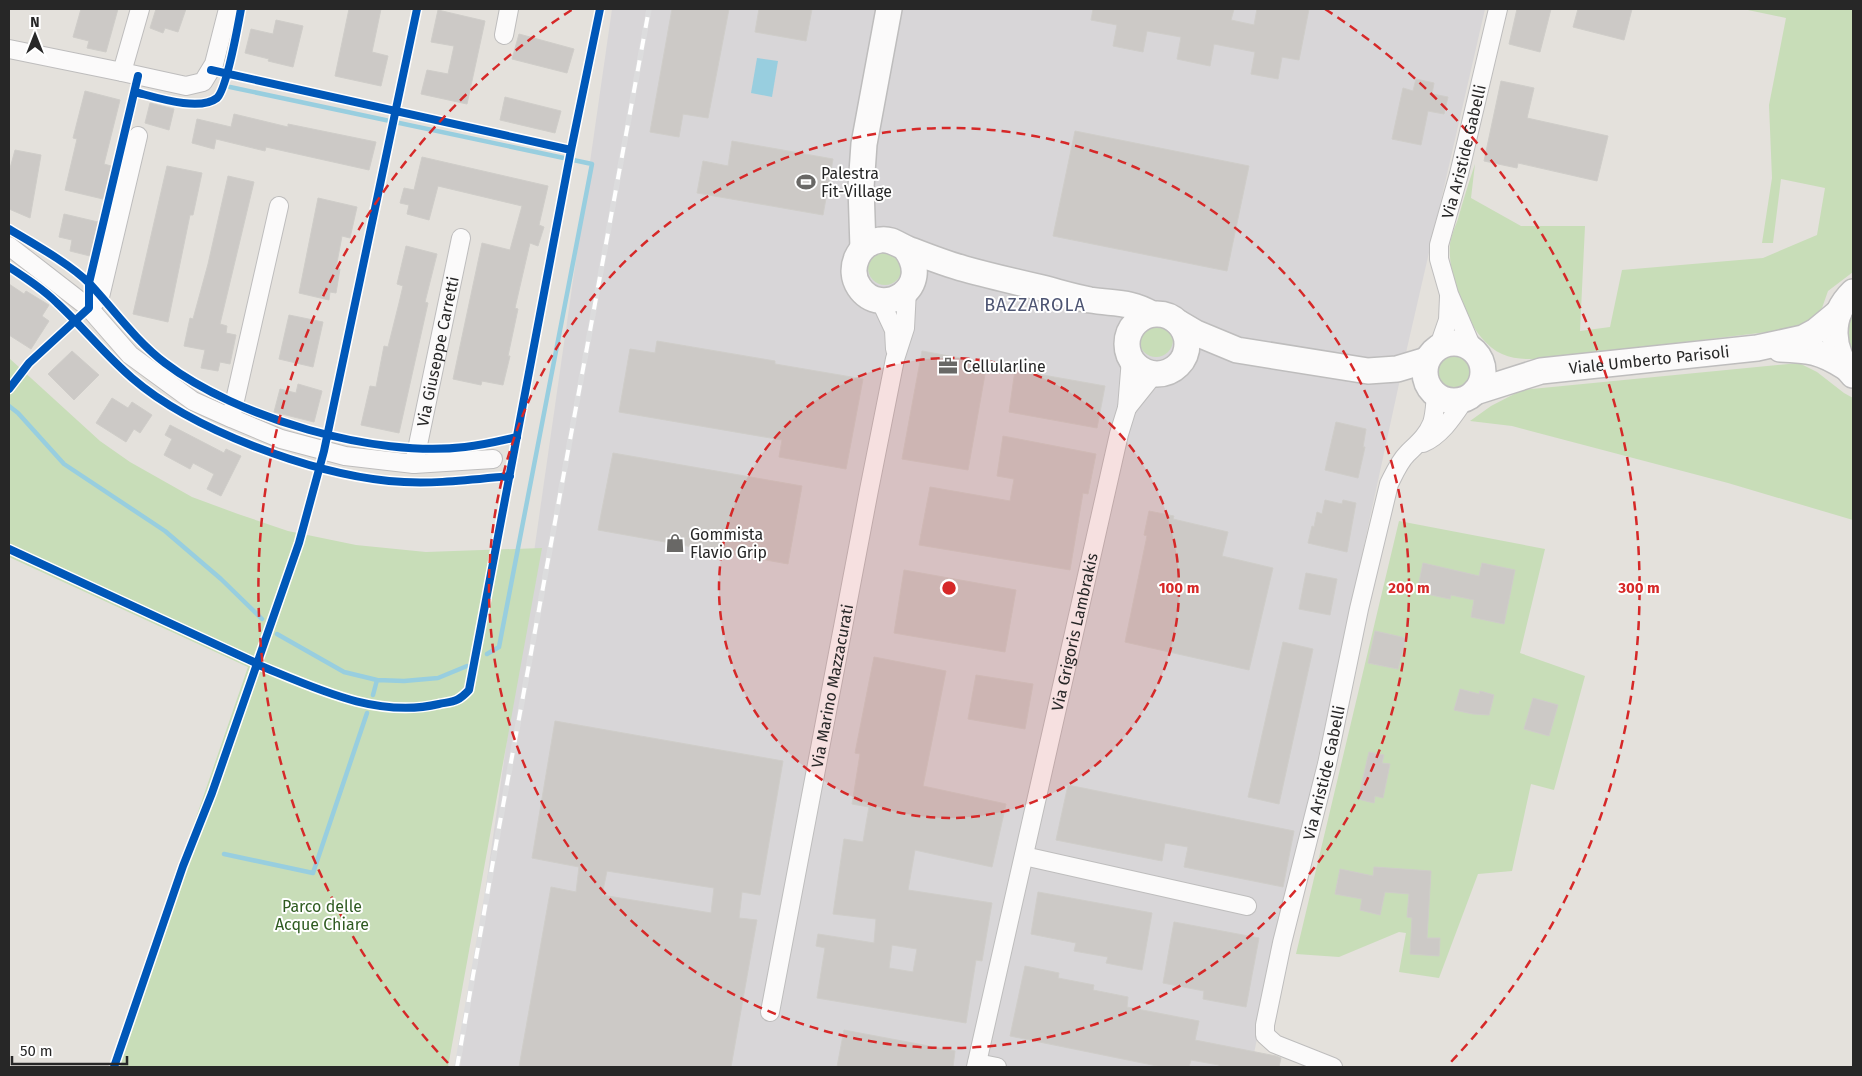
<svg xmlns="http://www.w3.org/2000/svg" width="1862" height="1076" viewBox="0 0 1862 1076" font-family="'Fira Sans',sans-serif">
<rect width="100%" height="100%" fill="#e4e1dc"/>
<path fill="#d8d6d8" d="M612,9H1485L1402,370L1251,1067H460Z"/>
<path fill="#c8ddb8" d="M1743,9H1853V272L1828,291L1822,308L1800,328L1552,358C1535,359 1518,361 1502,354C1470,340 1447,278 1450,244C1451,236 1455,227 1458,219C1463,200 1469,182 1475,164L1471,198L1521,226H1585L1580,331L1610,327L1622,270L1763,258L1817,235L1825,188L1781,179L1773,243H1762L1772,178L1769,105L1786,18Z
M868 268a17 17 0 1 1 34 0a17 17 0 1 1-34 0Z
M1853,312V353C1846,340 1847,325 1853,312Z
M1139 340a17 17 0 1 1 34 0a17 17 0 1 1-34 0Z
M1437 371a17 17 0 1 1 34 0a17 17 0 1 1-34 0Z
M9,358L100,441L130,462L192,497L238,514L288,531L356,545L426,552L542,548L448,1067H110L248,667L9,557Z
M1799,363L1817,372L1844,393L1853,398V520L1728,483L1512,426L1470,421L1491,406L1522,390Z
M1399,521L1545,549L1520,653L1585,676L1554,790L1531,784L1512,871L1478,874L1439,978L1399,972L1406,933L1399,932L1339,957L1296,954Z"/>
<path fill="#98cedf" d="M757,58L778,61L772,97L751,93Z"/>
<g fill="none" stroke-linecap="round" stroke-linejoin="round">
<path stroke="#98cedf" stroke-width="4.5" d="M230,87L592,164L499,647L487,654
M9,406L18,413L64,464L165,531L221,579L262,619
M277,634L344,672L377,680
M373,695L377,680L404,681L438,678L467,666
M224,854L313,873L367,713"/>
</g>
<path fill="#ccc9c6" stroke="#cfcdc9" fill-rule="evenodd" d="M81,9H118L106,52L87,48L89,41L73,37Z
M156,9H186L178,32L165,28L163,33L150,28Z
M349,9H381L372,52L388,56L381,86L335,76Z
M672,9H729L708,118L683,114L679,137L650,132Z
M759,9H812L806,41L755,32Z
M1093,9H1234L1231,20L1254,25L1257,9H1309L1299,60L1282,57L1278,79L1251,74L1255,52L1214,44L1210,66L1177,59L1181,37L1147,31L1143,52L1113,46L1117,25L1091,20Z
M1517,9H1551L1540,52L1509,44Z
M1578,9H1632L1624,40L1573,27Z
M438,10L485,21L467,104L421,94L427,70L448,74L454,46L431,42Z
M276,20L303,26L293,67L268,61L269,59L245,53L251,29L273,34Z
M519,34L574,49L567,73L512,59Z
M1416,79L1434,83L1432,94L1448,97L1444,114L1428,111L1421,145L1392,139L1403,88L1413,91Z
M1501,81L1534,88L1527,118L1608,136L1597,181L1518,163L1517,168L1484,161Z
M85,91L120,100L104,164L111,166L103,199L65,190L77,139L73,138Z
M505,97L561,111L555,133L500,120Z
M150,103L174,109L169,130L145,123Z
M234,114L288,127V124L376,142L369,170L266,147L265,151L216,139L214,149L192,143L197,119L231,127Z
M1075,131L1249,166L1227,271L1053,236Z
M732,141L833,159L823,215L697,193L703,161L728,166Z
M15,150L41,155L30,218L9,209V172Z
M422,157L548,186L539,225L544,227L538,246L530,243L515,308L518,309L508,356H510L503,385L482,381L481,385L453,379L482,243L510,250L522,206L438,186L429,220L407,214L409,205L400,203L404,188L414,190Z
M167,166L202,173L193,215H190L168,322L133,314Z
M228,176L254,182L220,324L227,326L226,333L236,335L230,364L220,362L218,371L201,368L205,350L184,346L190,318L193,319L208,264Z
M318,198L357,207L350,238L342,236L336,268L340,269L336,293L330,292L329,300L299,293Z
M64,214L98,222L90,256L70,251L72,240L59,237Z
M406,246L437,254L425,302L428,303L399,433L361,425L370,386L376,387L384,346L388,347L399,303L403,286L397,284Z
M9,284L24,294L26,291L49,305L42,316L49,321L31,349L9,335Z
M289,315L323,322L313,367L279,359Z
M657,341L775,361V364L863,379L846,469L779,457L782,440L619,412L630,349L655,353Z
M72,351L99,375L74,400L48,374Z
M922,351L987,363L968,470L902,459Z
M1015,370L1105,386L1097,428L1009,412Z
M298,384L322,391L314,422L274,412L280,389L296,393Z
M112,398L128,408L132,402L152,415L140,433L134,429L126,442L96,423Z
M1336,422L1366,429L1363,447H1365L1358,478L1325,470Z
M170,425L224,453L226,449L241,456L221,496L207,489L214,474L193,463L190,469L164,455L172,439L165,435Z
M1003,436L1096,454L1088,494L1083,493L1070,570L919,545L930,487L1010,501L1014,479L997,476Z
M613,453L802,486L788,564L598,530Z
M1325,500L1342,504L1343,500L1356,503L1347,552L1308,543L1312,526L1314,527L1317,512L1322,514Z
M1149,511L1174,516L1173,519L1228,532L1222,556L1273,568L1249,670L1125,642L1147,536L1144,535Z
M1423,563L1479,576L1482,563L1515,570L1504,624L1471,617L1474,600L1451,595L1450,599L1417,592Z
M904,570L1016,590L1005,652L894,633Z
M1306,573L1337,579L1330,615L1299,609Z
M1375,631L1406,638L1398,669L1368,663Z
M1283,642L1313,649L1279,804L1248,797Z
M874,657L946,671L923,786L1006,804L992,867L915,850L908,890L992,903L982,961L976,960L966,1023L817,998L825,948L816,946L818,934L874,943L876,919L833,914L844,839L863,842L866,824L869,807L852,804L860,754L855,753ZM892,945L917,949L913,972L889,968Z
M976,675L1033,684L1025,729L968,719Z
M1460,689L1479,694L1480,691L1494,695L1489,715L1473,714L1454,710Z
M1533,698L1558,705L1549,736L1524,729Z
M555,721L783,761L760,895L742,892L739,918L757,920L731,1067H519L551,887L576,892L579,867L532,858ZM607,871L714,888L711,913L602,895Z
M1369,752L1384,755L1382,763L1390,764L1383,798L1375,796L1374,803L1358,799Z
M1068,785L1294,831L1283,887L1184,867L1188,847L1165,843L1162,861L1056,840Z
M1374,867L1431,871L1427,938H1440L1439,956L1410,954L1412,918L1407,917L1409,894L1385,892L1380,915L1360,910L1362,899L1335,894L1340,869L1373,876Z
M1038,892L1152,913L1142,970L1106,963L1108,957L1074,951L1076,943L1031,934Z
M1174,922L1259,938L1246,1007L1203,999L1204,991L1163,983Z
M1025,966L1059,973L1058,978L1094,985L1093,990L1128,997L1127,1007L1199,1021L1195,1040L1276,1056L1281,1058L1279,1067H1219V1065L1191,1060L1189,1067H1162L1010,1036Z
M844,1030L955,1051L953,1067H837Z"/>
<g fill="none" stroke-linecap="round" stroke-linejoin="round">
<g stroke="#bebdbd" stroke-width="20">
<g id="street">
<path d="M504,35L509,9"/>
<path d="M9,49L122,72L140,9"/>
<path d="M122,72L186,86L203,82L214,64L228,9"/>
<path d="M9,246L89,308L130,355L193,401L231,418L281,439L345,456L414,464L493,459"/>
<path d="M880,300L894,330L895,349"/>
<path d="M89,308L100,297L138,136"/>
<path d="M1439,346L1448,320L1449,297"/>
<path id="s1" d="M1473,350L1449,294L1439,259V245L1459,174L1498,9"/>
<path d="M1127,408L1155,373"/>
<path d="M231,418L279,206"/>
<path d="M1423,443C1442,435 1454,415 1465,399"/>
<path id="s2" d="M414,464L461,238"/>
<path d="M1024,856L1247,906"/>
<path id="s3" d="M770,1012L869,490L895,359L905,328L907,290"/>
<path d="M977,1063L997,1067"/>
<path id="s4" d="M976,1067L1119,434L1127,408L1131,359"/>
<path id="s5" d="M1333,1067L1275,1044L1265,1035V1025L1282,943L1327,764L1359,609L1389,484C1394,474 1399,462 1407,454C1417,444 1427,436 1432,423C1435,414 1435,404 1436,395"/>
</g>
</g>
<g stroke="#bebdbd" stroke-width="28">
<g id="secondary">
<path d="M863,248L861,187L864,144L889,9"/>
<path d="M905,248C936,288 881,320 859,287C847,269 858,243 880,240C891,238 898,245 908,249C926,256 946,264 965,269C990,276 1016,282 1042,288C1058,292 1074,297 1090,300C1115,304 1129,301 1152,314"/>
<path d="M1853,292C1828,316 1830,351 1853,375"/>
<circle cx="1157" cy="344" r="30"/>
<path d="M1179,323L1196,333L1237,350L1368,371L1397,369L1427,360"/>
<circle cx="1454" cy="372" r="29"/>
<path d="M1780,349C1809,350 1820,351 1845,367"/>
<path id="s6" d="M1475,392L1541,371L1757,348L1803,338L1816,331L1839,312"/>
</g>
</g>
<use href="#street" stroke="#fbfafa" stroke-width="18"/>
<use href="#secondary" stroke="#fbfafa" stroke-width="25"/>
<g stroke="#dcdcdd" stroke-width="5.5">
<path id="rail" d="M457,1067L498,833L649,9"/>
</g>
<use href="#rail" stroke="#fff" stroke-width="4" stroke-dasharray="11" stroke-linecap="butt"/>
<g stroke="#fff" stroke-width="11">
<path id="cycleway" d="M211,70L571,150L469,690C458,702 454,701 439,704C376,719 313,687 256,664
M135,92C155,97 199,112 217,98C227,89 238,25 241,9
M571,150L600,9
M9,229C34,244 70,264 90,284C115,311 136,341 165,363C237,418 375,458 465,447C483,445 500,441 517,437
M9,267C26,278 43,289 57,303C83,327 105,355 132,378C192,430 310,473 389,481C429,485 469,480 510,476
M9,389L29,363L89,308V283L138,76
M9,549L256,663
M114,1067L183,866L212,793L299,543L324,451L417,9"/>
</g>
<use href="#cycleway" stroke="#0057b8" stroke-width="8"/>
</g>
<circle cx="949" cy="588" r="230" fill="#d62828" fill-opacity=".12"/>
<g fill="none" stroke="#d62828" stroke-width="2.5" stroke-dasharray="9 6">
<circle cx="949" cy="588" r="230"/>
<circle cx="949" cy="588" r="460"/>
<path d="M448 1063A690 690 0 0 1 573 9M1325 9A690 690 0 0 1 1450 1063"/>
</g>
<defs>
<g id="stadium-bare" transform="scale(1.5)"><path d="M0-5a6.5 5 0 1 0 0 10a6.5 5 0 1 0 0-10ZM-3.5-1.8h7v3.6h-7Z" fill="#696866" stroke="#fff" stroke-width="2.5" paint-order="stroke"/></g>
<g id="office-bare" transform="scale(1.5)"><path d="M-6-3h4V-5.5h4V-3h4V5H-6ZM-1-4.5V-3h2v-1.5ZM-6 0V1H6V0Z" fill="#696866" stroke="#fff" stroke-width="2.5" paint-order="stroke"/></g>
<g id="shop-bare" transform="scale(1.5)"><path d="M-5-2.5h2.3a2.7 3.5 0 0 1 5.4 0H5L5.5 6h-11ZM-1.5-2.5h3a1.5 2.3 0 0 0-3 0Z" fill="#696866" stroke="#fff" stroke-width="2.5" paint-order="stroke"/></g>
</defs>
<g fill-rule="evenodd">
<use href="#stadium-bare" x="806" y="182"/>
<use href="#office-bare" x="948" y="366"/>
<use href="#shop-bare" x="675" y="543"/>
</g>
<g text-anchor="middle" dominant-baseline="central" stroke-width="4" stroke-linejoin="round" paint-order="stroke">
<g font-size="16" fill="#272727" stroke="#fff">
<text stroke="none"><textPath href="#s1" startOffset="208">Via Aristide Gabelli</textPath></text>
<text stroke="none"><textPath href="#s2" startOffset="115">Via Giuseppe Carretti</textPath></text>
<text stroke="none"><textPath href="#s6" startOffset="178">Viale Umberto Parisoli</textPath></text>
<text stroke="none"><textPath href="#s4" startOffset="446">Via Grigoris Lambrakis</textPath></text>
<text stroke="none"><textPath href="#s3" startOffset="332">Via Marino Mazzacurati</textPath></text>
<text stroke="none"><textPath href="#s5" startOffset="345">Via Aristide Gabelli</textPath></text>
</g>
<g font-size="16" fill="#272727" stroke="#fff" text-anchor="start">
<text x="821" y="173">Palestra<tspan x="821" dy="18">Fit-Village</tspan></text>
<text x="963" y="366">Cellularline</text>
<text x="690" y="534">Gommista<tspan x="690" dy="18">Flavio Grip</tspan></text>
</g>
<g font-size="16" fill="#2e5a20" stroke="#fff">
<text x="322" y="906">Parco delle<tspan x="322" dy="18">Acque Chiare</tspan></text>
</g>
<g font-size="18" letter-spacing="1" fill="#4d5472" stroke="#fff">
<text x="1035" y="305">BAZZAROLA</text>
</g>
</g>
<circle cx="949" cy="588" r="8" fill="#d62828" stroke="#fff" stroke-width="2.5"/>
<g font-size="15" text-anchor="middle" font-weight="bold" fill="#d62828" stroke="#fff" stroke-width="4" stroke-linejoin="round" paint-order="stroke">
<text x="1179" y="593">100 m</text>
<text x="1409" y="593">200 m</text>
<text x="1639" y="593">300 m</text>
</g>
<rect width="1862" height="1076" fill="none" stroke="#272727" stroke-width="20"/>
<g transform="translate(35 35)" stroke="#ffffff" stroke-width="4" paint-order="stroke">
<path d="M0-4L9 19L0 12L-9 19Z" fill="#272727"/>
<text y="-8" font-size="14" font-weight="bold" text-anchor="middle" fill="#272727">N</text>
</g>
<path d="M12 1056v8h115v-8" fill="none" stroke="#272727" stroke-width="2.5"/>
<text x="20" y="1056" font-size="15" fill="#272727" stroke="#ffffff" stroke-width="4" paint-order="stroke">50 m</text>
</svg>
